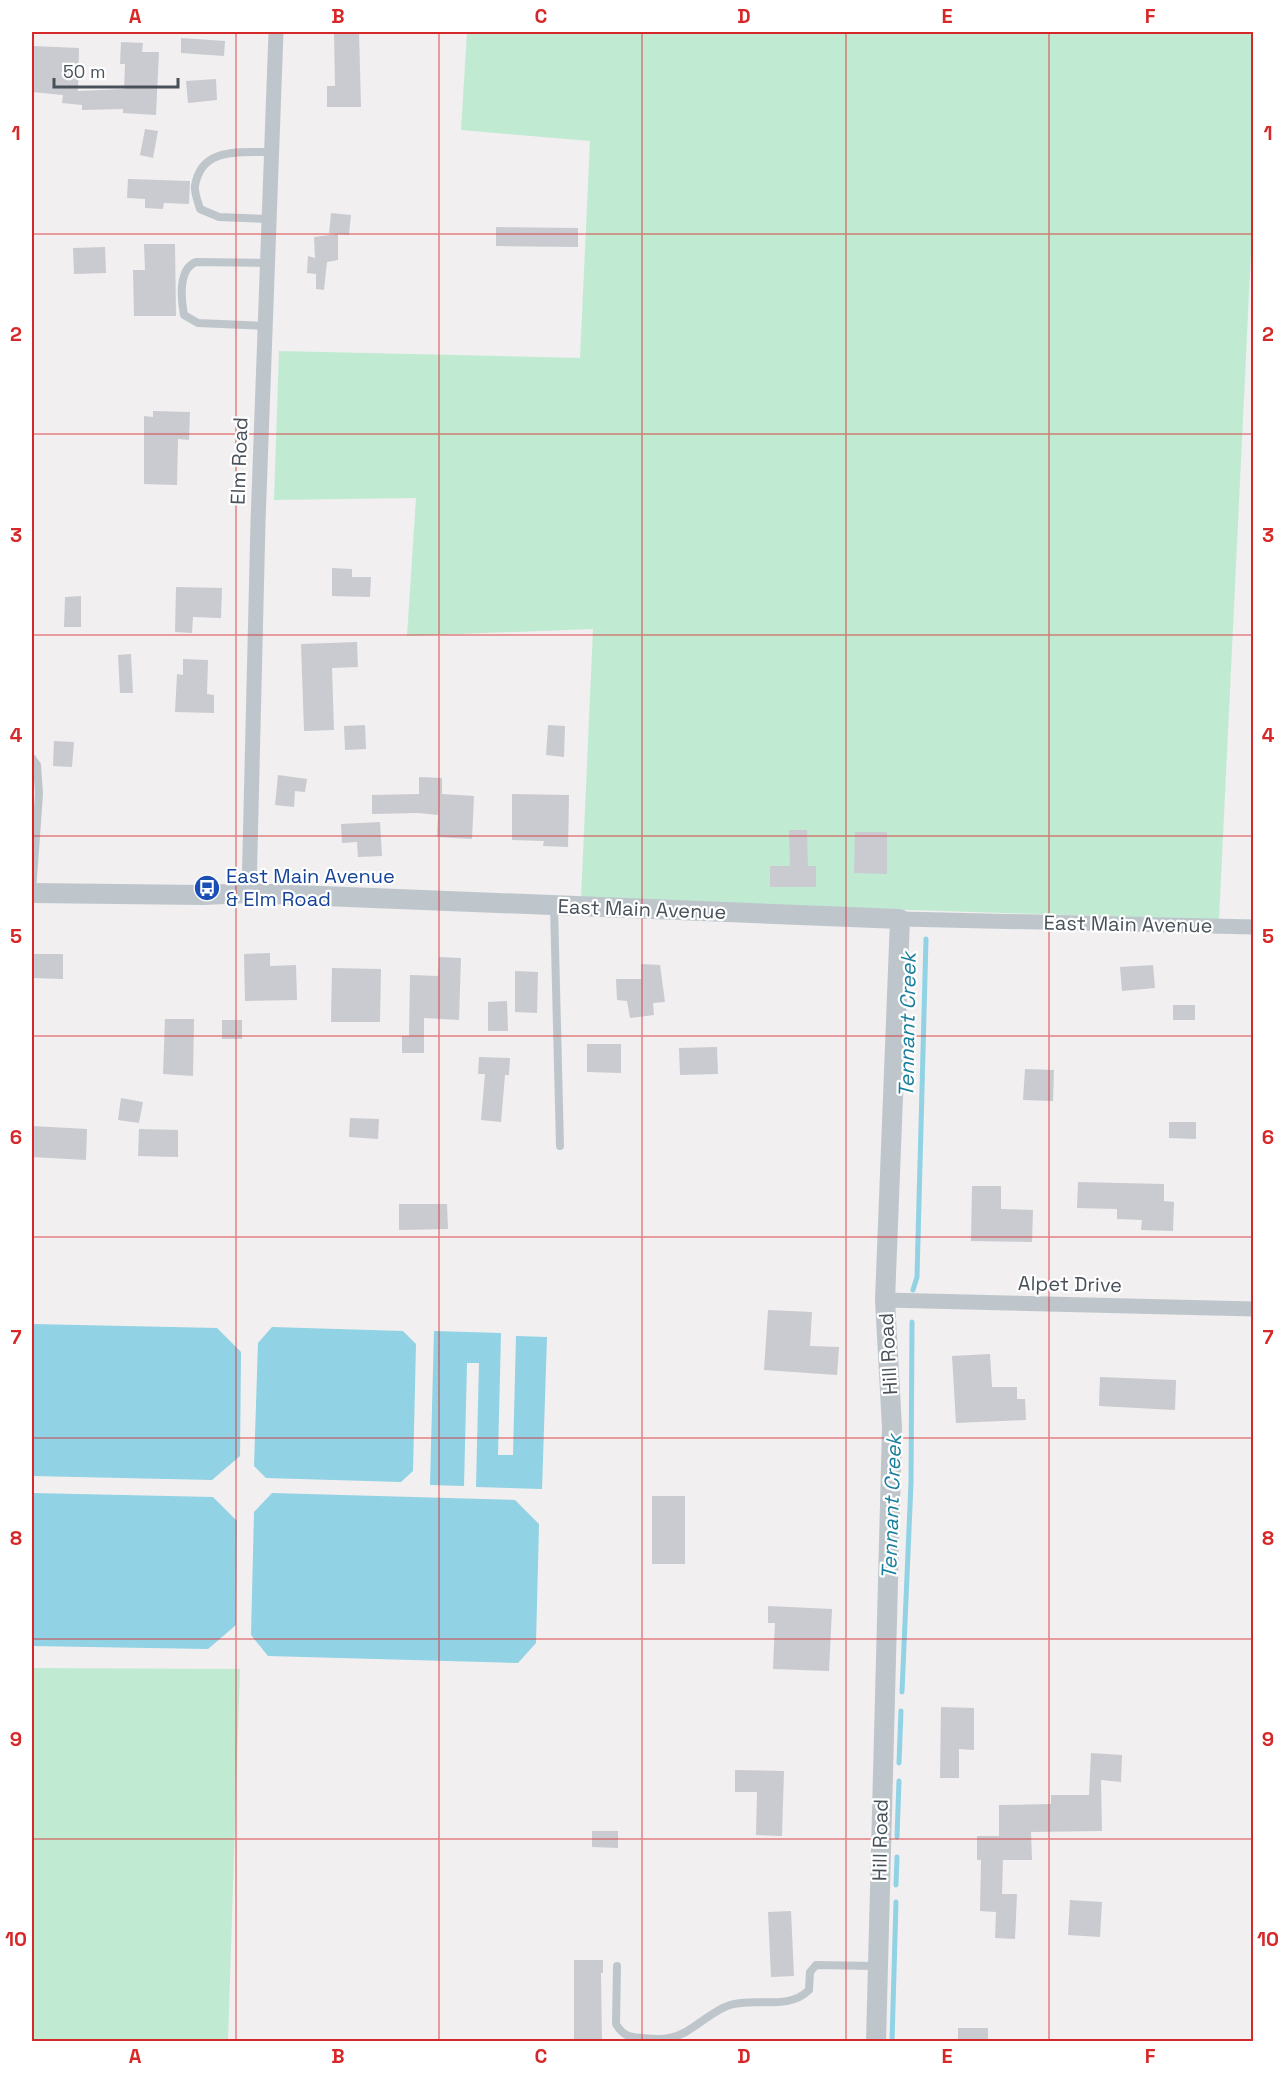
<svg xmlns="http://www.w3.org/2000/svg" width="1285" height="2073" viewBox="0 0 1285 2073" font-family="'Space Grotesk',sans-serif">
<rect width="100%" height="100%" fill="#f1efef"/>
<path fill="#c0ebd2" d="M467,32H1253V210L1219,920L581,899L593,629L407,636L416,498L274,500L279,351L580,358L590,141L461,130Z
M32,1668L240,1669L228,2041H32Z"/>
<path fill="#91d2e4" d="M32,1324L217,1328L241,1352L240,1456L212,1480L32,1476Z
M272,1327L403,1331L416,1344L413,1471L401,1482L266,1478L254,1466L258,1343Z
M434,1331L501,1333L498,1455H513L516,1336L547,1337L542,1489L476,1487L479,1363H467L464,1486L430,1485Z
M32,1493L213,1497L237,1521L236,1625L208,1649L32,1646Z
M272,1493L515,1500L539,1524L536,1643L518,1663L268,1656L251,1635L254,1512Z"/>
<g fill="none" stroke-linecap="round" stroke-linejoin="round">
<path stroke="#91d2e4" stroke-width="5" d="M913,1290L917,1277L926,939
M902,1692L911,1483L912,1322
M899,1763L901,1711
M897,1837L899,1781
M896,1885L897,1857
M892,2042L896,1902"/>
</g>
<path fill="#c9cbd1" d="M334,32H359L361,107H327V86H335Z
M181,38L225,41L224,56L181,53Z
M121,42L143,43L142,52H159L156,115L123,113V109L82,110V105L62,103L63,95L32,92V46L79,48L78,91L124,89L125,64H120Z
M216,79L217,100L188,103L186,81Z
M145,129L158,131L153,158L140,155Z
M128,179L190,181L189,204L164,203L163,209L145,208V199L127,198Z
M331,213L351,215L349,235L329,233Z
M496,227L578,228V247L496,246Z
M338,234V260L327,262L324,290L316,289V274L307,273L308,256L315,258L314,237Z
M144,244H175L176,316H134L133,270H145Z
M105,247L106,273L74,274L73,248Z
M153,411L190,412L189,440L178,439L177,485L144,484V416L153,417Z
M332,568L352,569V577H371L370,597L332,596Z
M176,587L222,588L221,618L193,617L192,633L175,632Z
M81,596V627H64L65,597Z
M357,642L358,667L332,668L334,730L304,731L301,644Z
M131,654L133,693H120L118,655Z
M183,659L208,660L207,694L214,695V713L175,712L177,674L183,675Z
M365,725L366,749L345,750L344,726Z
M548,725L565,726L564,757L546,755Z
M54,741L74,742L72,767L53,766Z
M278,775L307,779L305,792L295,791L294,807L275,805Z
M419,777L442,778V794L474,796L472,839L437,837L438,815L418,813L372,814V795L419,794Z
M512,794L569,795L568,847L543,846L544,841L512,840Z
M380,822L382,856L358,857L357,842L342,843L341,824Z
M789,830H807L808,866H816V887H770V866H790Z
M855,832H887V874L854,873Z
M270,953V966L296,965L297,1000L245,1001L244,954Z
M32,954H63V979L32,978Z
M439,957L461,958L459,1020L424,1018V1053H402V1036H409L410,975L438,976Z
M641,964L660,965L665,1002L653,1003L654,1015L630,1018L627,1001L617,1000L616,979H641Z
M1153,965L1155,988L1122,991L1120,967Z
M332,968L381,969L380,1022H331Z
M515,971L538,972L537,1013L515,1012Z
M507,1001L508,1031H488V1002Z
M1173,1005H1195V1020H1173Z
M165,1019H194L193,1076L163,1074Z
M222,1020H242V1039H222Z
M587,1044H621V1073L587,1072Z
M717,1047L718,1074L680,1075L679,1048Z
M479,1057L510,1058L509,1075H505L501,1122L481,1120L485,1074H478Z
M1025,1069L1054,1070L1053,1101L1023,1100Z
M121,1098L143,1102L139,1123L118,1120Z
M350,1118L379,1119L378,1139L349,1137Z
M1169,1122H1196V1139L1169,1138Z
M32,1126L87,1129L86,1160L32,1157Z
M139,1129L178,1130V1157L138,1156Z
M1078,1182L1164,1184V1201L1174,1202L1173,1231L1141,1230L1142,1220L1117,1219V1209L1077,1208Z
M972,1186H1001V1209L1033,1210L1032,1242L971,1241Z
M399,1204H447L448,1229L399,1230Z
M768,1310L812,1312L810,1346L839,1347L837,1375L764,1370Z
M990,1354L992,1387H1017V1399H1025L1026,1420L956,1423L952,1356Z
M1100,1377L1176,1380L1175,1410L1099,1406Z
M652,1496H685V1564H652Z
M768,1606L832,1609L829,1671L773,1669L775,1623H768Z
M941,1707L974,1708V1750L959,1749V1778H940Z
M1091,1753L1122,1755L1121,1782L1101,1780L1102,1831L1031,1832L1032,1860H1003L1002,1894H1017L1015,1939L995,1938L996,1912L980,1911L981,1860H977V1836H999V1805L1051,1804V1795H1089Z
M735,1770L784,1771L782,1836L756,1835L757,1792H735Z
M592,1831H618V1848L592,1847Z
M1070,1900L1102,1902L1100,1937L1068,1935Z
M791,1911L794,1976L771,1977L768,1912Z
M574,1960H603V1973H601L602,2042H574Z
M958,2028H988V2042H958Z"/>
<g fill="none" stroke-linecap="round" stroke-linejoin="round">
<path stroke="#bec6cc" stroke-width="8" d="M269,219L219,217L200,209C198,202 194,192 195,186C201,146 241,153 271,152
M265,326L198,323L184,315C181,299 178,269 196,262L267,263
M32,758L37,765L39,794L32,892
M554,907L560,1146
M617,1966L616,2024C623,2036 629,2037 642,2038C651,2039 661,2040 669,2038C692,2034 708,2012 730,2005C755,1997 788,2011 809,1990L810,1972L816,1965L876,1966"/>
<path stroke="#bec6cc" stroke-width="15" d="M249,893L258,522L276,32
M900,919L1254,927
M885,1300L1254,1309"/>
<path stroke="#bec6cc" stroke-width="20" d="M32,893L203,895L249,893L900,919L885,1300L892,1428L876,2042"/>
</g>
<path fill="none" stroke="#d62828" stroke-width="1.5" stroke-opacity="0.55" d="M236,32V2042M439,32V2042M642,32V2042M846,32V2042M1049,32V2042M32,234H1254M32,434H1254M32,635H1254M32,836H1254M32,1036H1254M32,1237H1254M32,1438H1254M32,1639H1254M32,1839H1254"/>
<defs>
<g id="bus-disc" transform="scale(1.35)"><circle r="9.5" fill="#1a4fb4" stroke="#fff"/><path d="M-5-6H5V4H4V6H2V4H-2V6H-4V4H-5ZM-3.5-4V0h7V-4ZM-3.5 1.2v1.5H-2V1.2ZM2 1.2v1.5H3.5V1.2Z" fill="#fff"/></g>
</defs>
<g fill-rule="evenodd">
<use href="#bus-disc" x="207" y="888"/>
</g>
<g text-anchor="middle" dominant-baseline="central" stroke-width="4.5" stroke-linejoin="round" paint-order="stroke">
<g font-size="20" fill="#48515a" stroke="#fff">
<text transform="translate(239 461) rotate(-88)">Elm Road</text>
<text transform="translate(642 909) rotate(2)">East Main Avenue</text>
<text transform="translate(1128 924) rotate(1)">East Main Avenue</text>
<text transform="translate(1070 1284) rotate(1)">Alpet Drive</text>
<text transform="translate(888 1354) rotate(-93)">Hill Road</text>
<text transform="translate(880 1840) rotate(-89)">Hill Road</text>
</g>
<g font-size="20" fill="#164399" stroke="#fff" text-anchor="start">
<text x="226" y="876">East Main Avenue<tspan x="226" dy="23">&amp; Elm Road</tspan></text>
</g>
<g font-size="21" font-style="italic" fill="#187f9d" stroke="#fff">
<text transform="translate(907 1025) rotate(-89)">Tennant Creek</text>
<text transform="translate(891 1507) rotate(-88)">Tennant Creek</text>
</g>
</g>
<rect width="1285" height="2073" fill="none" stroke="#ffffff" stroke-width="66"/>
<path d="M54 78v9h124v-9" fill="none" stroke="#48515a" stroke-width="3"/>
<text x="63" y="78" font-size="18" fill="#48515a" stroke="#ffffff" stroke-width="4.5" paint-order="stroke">50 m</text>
<rect x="33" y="33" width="1219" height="2007" fill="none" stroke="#d62828" stroke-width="2"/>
<g font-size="20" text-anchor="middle" font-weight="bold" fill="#d62828">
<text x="135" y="23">A</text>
<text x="338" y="23">B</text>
<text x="541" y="23">C</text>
<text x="744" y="23">D</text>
<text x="947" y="23">E</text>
<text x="1150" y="23">F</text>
<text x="16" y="140">1</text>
<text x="1268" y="140">1</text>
<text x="16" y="341">2</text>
<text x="1268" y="341">2</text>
<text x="16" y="542">3</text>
<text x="1268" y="542">3</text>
<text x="16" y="742">4</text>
<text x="1268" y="742">4</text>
<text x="16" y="943">5</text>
<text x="1268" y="943">5</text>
<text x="16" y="1144">6</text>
<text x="1268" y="1144">6</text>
<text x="16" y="1344">7</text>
<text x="1268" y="1344">7</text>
<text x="16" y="1545">8</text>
<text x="1268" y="1545">8</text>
<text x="16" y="1746">9</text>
<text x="1268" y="1746">9</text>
<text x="16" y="1946">10</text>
<text x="1268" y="1946">10</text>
<text x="135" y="2063">A</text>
<text x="338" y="2063">B</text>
<text x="541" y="2063">C</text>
<text x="744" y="2063">D</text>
<text x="947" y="2063">E</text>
<text x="1150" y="2063">F</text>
</g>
</svg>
